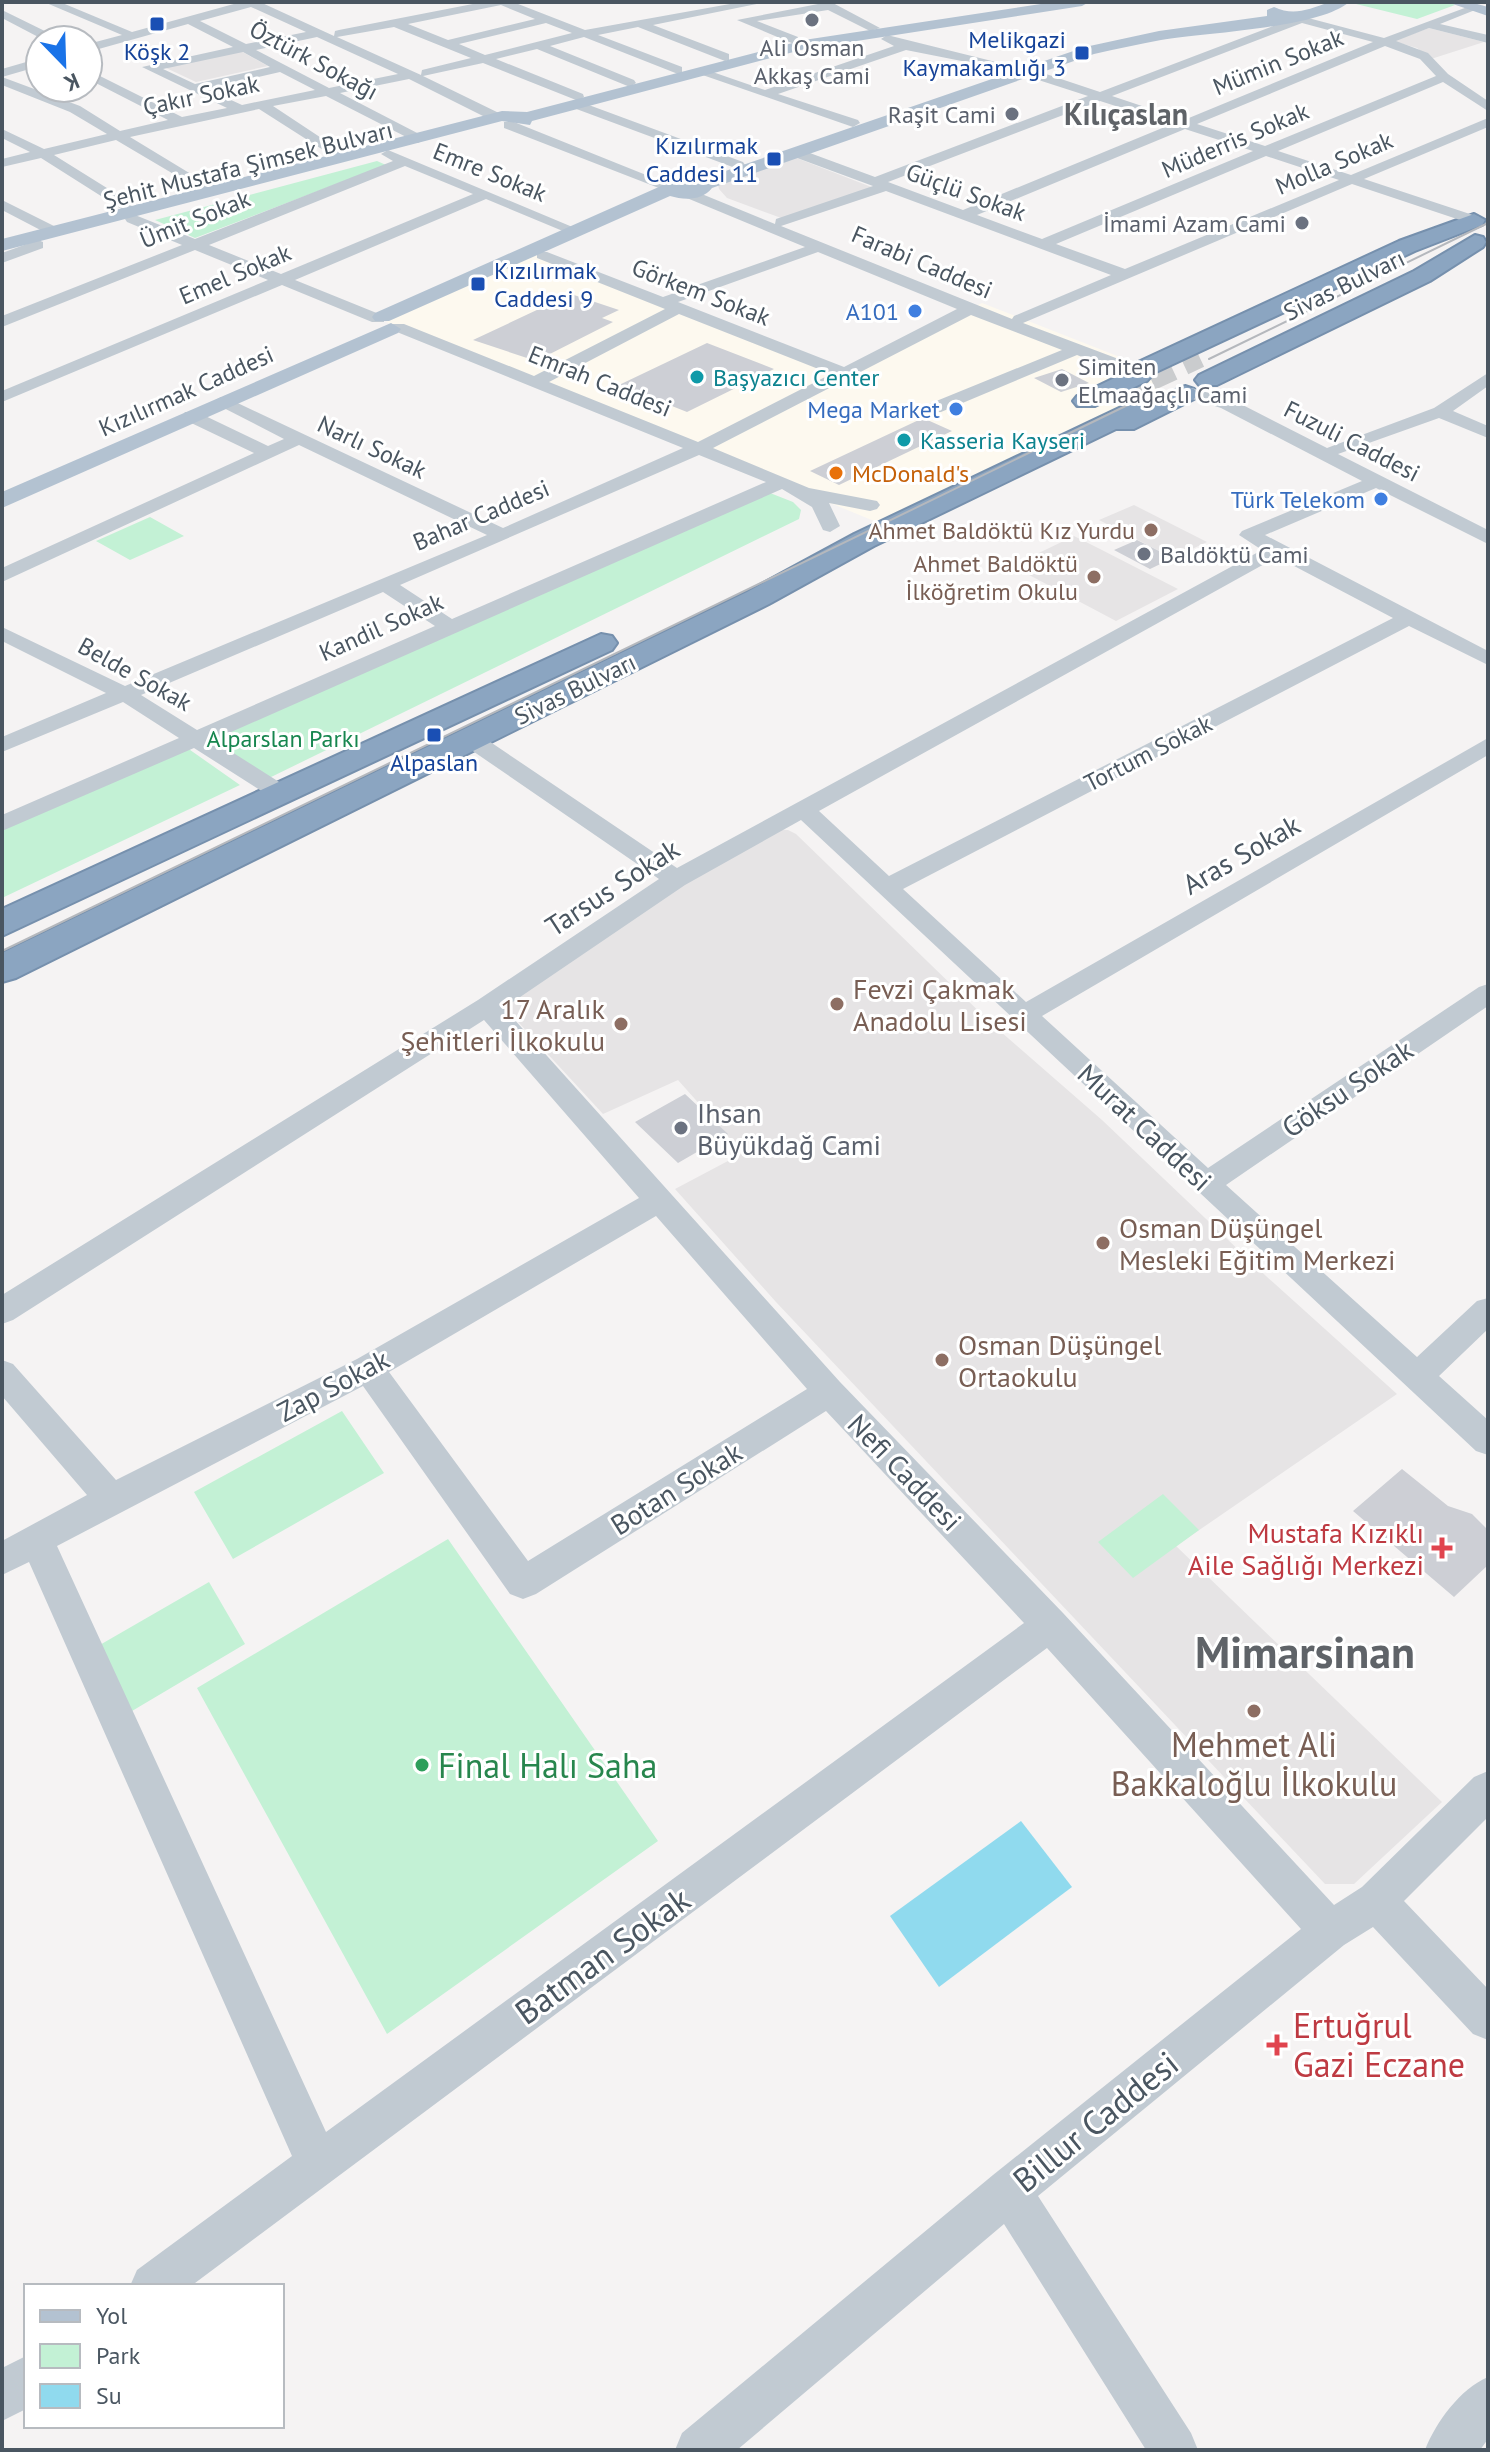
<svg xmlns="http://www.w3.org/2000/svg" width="1490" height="2452" viewBox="0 0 1490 2452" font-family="'PT Sans',sans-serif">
<rect width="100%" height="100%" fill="#f5f3f3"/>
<path fill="#fdf9ef" d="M538,252L834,375L982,303L1176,379L884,525L386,322Z"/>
<path fill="#e6e4e5" d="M1429,28L1484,42L1431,59L1417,48L1393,41Z
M239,50L268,66L196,82L164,67Z
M794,157L874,188L784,219L727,198L719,189L718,185Z
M1134,505L1207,542L1173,558L1099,520Z
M1074,536L1098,548L1178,589L1116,621L1012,566Z
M773,829L788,830L796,834L993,1025L1102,1120L1266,1276L1397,1394L1176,1546L1442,1802L1354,1884H1325L776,1302L675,1189L743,1153L678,1080L603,1114L497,999Z"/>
<path fill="#c3f1d5" d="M1449,2L1455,5L1417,19L1352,3Z
M377,161L386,165L195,238L155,220Z
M765,491L793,502L801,510L799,519L267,779L212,739Z
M150,517L184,536L130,560L96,541Z
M183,745L240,785L2,898V829Z
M342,1411L384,1473L233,1559L194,1492Z
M1163,1494L1199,1530L1133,1578L1098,1542Z
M448,1539L658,1841L387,2034L197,1688Z
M209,1582L245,1644L132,1711L98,1646Z"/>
<path fill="#90daee" d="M1021,1821L1072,1887L939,1987L890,1916Z"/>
<path fill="#cdcfd5" d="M571,294L619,310L602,318L613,322L536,361L473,340Z
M707,343L774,369L687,412L619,385Z
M1062,369L1089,383L1061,392L1034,378Z
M923,418L952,431L839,485L810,471Z
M1137,540L1173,558L1150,569L1114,550Z
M685,1094L728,1134L678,1163L635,1122Z
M1402,1469L1448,1506L1472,1514L1488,1530V1565L1454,1597L1353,1511Z"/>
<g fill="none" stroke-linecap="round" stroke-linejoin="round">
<path stroke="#caccce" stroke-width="24" stroke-dasharray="24 12" stroke-linecap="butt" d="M1118,394L1199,356"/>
<g stroke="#7690ad" stroke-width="4">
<path id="highway" d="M1474,214L1485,220L1482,225L1415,251L1154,373L1147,381L1095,406H1077L1073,401L1077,396L1129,371L1136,363L1399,241Z
M1475,235L1483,237L1486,242L1483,247L1430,281L1217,385H1199L1195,380L1199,375L1414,271Z
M1185,386L1194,389L1198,394L1194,399L1134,429H1116L874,546L769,604L16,978L2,982V953L747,592L854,534L1138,399L1156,398Z
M601,634L612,636L617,643L612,650L2,936V909Z"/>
</g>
<path fill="#c1cad2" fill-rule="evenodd" d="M44,2H60L132,32L241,2H260L334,36L335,31L339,30L483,2H513L585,30L741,2H766L653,25L729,54V60L725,61L638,27L598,35L682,67V73L678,74L584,37L550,46L634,80L636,83L630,87L537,49L496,59L583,94L584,97L578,101L743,162L745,165L738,169L571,107L570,104L576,100L483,63L423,76L503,115V121H493L409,79L340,93L423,136L425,139L418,143L326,96L273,106L347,155L349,158L342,162L259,109L130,137L214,188L216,191L209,195L116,140L54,155L139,208L141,211L135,215L195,239L393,161L381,154L388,150L582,231L580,234H570L486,199L295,280L384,316V322H372L282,285L2,402V391L268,280L195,250L2,327V316L182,245L127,222L125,219L131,215L41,158L2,167V159L30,152L2,138V129L44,149L107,134L70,112L2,85V77L80,106L120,131L168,120L88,79V70L182,117L227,108L142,67L233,47L188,24L88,52V44L122,35ZM501,5L535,19L448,40L408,24ZM251,7L306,32L246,44L200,21ZM546,23L572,33L485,55L459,44ZM394,27L471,58L422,70L421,75L337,37ZM317,37L398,74L329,88L256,50ZM243,52L270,67L195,84L163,69ZM280,72L315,90L242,105L207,89ZM405,166L473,194L281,274L209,245Z
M816,2H831L880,28L870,31L828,10L757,21L798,37V43L794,44L737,20L818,4Z
M1470,6L1480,8L1440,24L1488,35V43L1429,28L1396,41L1428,53L1448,74L1488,101V111L1443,82L1278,151L1351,175L1488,118V127L1364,179L1479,217V223H1469L1352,184L1023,323L1145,369L1148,373L1145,377H1133L1077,355L941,412H929L926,408L929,404L1062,350L971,315L713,448L809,488L877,501L880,505L877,509L870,511L829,503L840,526L830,532L823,530L812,507L782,489L213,740L287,787L291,792L287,797H271L194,748L2,831V815L179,738L123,702L2,752V737L106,693L2,641V627L125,686L487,535L299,445L2,582V568L254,453L185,420L182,416L185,412H197L268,446L284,439L212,402L221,397L227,398L503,528L683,448L392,330V324H404L534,376L665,309L537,258V252H547L663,297L805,247L682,196V190H692L775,224L776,219L873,186L789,155V149H799L875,177L1088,96L1023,75V69H1031L1100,92L1289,20L1287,17L1293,14L1384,38ZM1302,23L1373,42L1184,120L1112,96ZM1385,46L1420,59L1436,76L1265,146L1197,124ZM1100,101L1172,124L963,210L888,182ZM1185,129L1253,151L1042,239L977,215ZM1266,156L1339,180L1125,269L1056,244ZM886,191L1111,275L1014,316L1012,319L781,226ZM818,252L957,309L844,367L678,302ZM679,314L831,374L698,442L549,382ZM699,455L766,482L452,619L400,585ZM383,592L435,626L197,730L141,695Z
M2,10L57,37L59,40H44L2,18Z
M887,35L1008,65L1002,69L906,50L778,94L858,120L860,123L853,127L691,71L701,68L765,90L894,46L881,39Z
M40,58V66L2,77V69Z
M504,122H514L676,187L669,191L664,190L504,128Z
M2,200L60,229L62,232L55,236L50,235L2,210Z
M38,240L43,242V248L2,263V253Z
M1488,373V386L1453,411L1488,426V438L1439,418L1338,454L1488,530V544L1376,488L1265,535L1488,651V665L1409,626L903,889L1026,1002L1488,738V755L1042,1016L1208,1168L1479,987L1488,984V1006L1226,1185L1417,1357L1477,1301L1488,1298V1329L1439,1376L1488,1420V1455L1476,1451L801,820L685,885L504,1008L840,1382L1063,1613L1334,1905L1362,1887L1474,1777L1488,1771V1817L1404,1901L1488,1989V2040L1473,2034L1373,1927L1344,1945L1038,2196L1191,2433L1198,2450H1146L1004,2224L737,2450H675L682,2433L993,2175L1301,1929L1047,1648L191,2286H130L137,2270L292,2156L29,1562L2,1575V1541L87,1495L2,1396V1360L13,1364L116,1480L357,1359L639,1198L484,1020L13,1320L2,1324V1295L478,1000L659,879L464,745L461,740L464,735H480L677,868L1262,550L1239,535L1242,531L1362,481L1221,408L1186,397L1183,393L1186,389L1192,388L1233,400L1327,448L1434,408ZM1277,557L1393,618L889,876L819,811ZM656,1216L807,1389L528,1561L389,1372ZM363,1386L510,1594L523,1599L536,1594L826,1411L1024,1623L326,2132L57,1546Z
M26,2356V2409L2,2421V2368Z
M1488,2377V2439L1480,2450H1425C1436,2422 1460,2389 1488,2377Z"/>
<path fill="#b3c2d1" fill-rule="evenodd" d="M1054,2H1089L1082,6L805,49L532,121L530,125L502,121L2,251V239L502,111L527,112L804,40Z
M1329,2H1349C1320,28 1204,33 1161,40C1139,44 1116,49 1094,54L712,188C702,201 684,200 670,196L389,321H375L372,317L375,313L661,186C672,173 687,175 702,179L1085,47L1159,31L1267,16V10L1274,7C1293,16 1308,10 1329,2Z
M1447,2H1470L1488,7V16Z
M391,323L401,329L398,333L2,508V492Z"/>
<use href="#highway" fill="#8ba5c1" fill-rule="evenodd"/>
<path stroke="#b5b8bd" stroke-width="2" d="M1209,359L1488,223
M2,951L1134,402"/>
</g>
<g fill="#6b7280" stroke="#fff" stroke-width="3">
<circle cx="812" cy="20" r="8"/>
<circle cx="1012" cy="114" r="8"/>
<circle cx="1302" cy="223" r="8"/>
<circle cx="1062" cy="380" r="8"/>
<circle cx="1144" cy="554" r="8"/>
<circle cx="681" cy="1128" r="8"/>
</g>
<g fill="#1a4fb4" stroke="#fff" stroke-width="3">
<rect x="149" y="16" width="16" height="16" rx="4"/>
<rect x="1074" y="45" width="16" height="16" rx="4"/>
<rect x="766" y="151" width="16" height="16" rx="4"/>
<rect x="470" y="276" width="16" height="16" rx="4"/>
<rect x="426" y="727" width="16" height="16" rx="4"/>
</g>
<g fill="#3f7fe0" stroke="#fff" stroke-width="3">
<circle cx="915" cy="311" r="8"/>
<circle cx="956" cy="409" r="8"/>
<circle cx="1381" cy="499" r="8"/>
</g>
<g fill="#0f9aa8" stroke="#fff" stroke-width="3">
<circle cx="697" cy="377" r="8"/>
<circle cx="904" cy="440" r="8"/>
</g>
<circle fill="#e8710a" stroke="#fff" stroke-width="3" cx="836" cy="473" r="8"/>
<g fill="#8d6e63" stroke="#fff" stroke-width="3">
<circle cx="1151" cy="530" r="8"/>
<circle cx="1094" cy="577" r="8"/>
<circle cx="837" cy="1004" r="8"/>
<circle cx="621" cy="1024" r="8"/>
<circle cx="1103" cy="1243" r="8"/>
<circle cx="942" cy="1360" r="8"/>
<circle cx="1254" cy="1711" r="8"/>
</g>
<g fill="#e0444e" stroke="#fff" stroke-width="3">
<path d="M1438 1536h8v8h8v8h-8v8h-8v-8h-8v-8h8z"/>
<path d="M1273 2033h8v8h8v8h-8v8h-8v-8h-8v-8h8z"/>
</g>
<circle fill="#2e9e5b" stroke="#fff" stroke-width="3" cx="422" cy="1765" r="8"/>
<g text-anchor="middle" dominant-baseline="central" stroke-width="6" stroke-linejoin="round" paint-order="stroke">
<g font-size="24" fill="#164399" stroke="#fff" text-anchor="end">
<text x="1066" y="39">Melikgazi<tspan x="1066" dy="28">Kaymakamlığı 3</tspan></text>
<text x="157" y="51" text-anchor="middle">Köşk 2</text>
<text x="758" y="145">Kızılırmak<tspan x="758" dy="28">Caddesi 11</tspan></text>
<text x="494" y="270" text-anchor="start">Kızılırmak<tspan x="494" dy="28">Caddesi 9</tspan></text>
<text x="434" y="762" text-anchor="middle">Alpaslan</text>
</g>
<g font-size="24" fill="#5b616d" stroke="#fff" text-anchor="end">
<text x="812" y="47" text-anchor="middle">Ali Osman<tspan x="812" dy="28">Akkaş Cami</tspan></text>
<text x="996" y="114">Raşit Cami</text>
<text x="1286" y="223">İmami Azam Cami</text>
<text x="1078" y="366" text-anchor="start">Simiten<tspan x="1078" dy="28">Elmaağaçlı Cami</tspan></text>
<text x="1160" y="554" text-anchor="start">Baldöktü Cami</text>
</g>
<g font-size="24" fill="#4a5661" stroke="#fff">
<text transform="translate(314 60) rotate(28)">Öztürk Sokağı</text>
<text transform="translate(1278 62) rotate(-22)">Mümin Sokak</text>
<text transform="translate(201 95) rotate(-12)">Çakır Sokak</text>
<text transform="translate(1235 140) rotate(-23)">Müderris Sokak</text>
<text transform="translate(1334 163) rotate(-23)">Molla Sokak</text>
<text transform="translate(248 165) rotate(-14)">Şehit Mustafa Şimsek Bulvarı</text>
<text transform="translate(490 172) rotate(22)">Emre Sokak</text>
<text transform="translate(966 192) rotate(20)">Güçlü Sokak</text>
<text transform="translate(195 219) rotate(-22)">Ümit Sokak</text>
<text transform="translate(922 262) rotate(23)">Farabi Caddesi</text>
<text transform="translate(235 274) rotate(-23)">Emel Sokak</text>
<text transform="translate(1344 285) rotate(-26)">Sivas Bulvarı</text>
<text transform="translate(701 292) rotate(21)">Görkem Sokak</text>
<text transform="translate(600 381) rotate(22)">Emrah Caddesi</text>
<text transform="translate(186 391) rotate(-24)">Kızılırmak Caddesi</text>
<text transform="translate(1352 441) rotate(27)">Fuzuli Caddesi</text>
<text transform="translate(372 447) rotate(25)">Narlı Sokak</text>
<text transform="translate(481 515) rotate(-23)">Bahar Caddesi</text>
<text transform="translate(381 627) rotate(-24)">Kandil Sokak</text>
<text transform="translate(135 674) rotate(29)">Belde Sokak</text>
<text transform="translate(575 689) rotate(-26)">Sivas Bulvarı</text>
<text transform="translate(1148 753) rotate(-27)">Tortum Sokak</text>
</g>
<g font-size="24" fill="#366cbe" stroke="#fff" text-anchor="end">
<text x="899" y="311">A101</text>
<text x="940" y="409">Mega Market</text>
<text x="1365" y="499">Türk Telekom</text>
</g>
<g font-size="24" fill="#0d838f" stroke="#fff" text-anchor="start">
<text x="713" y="377">Başyazıcı Center</text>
<text x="920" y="440">Kasseria Kayseri</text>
</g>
<g font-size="24" fill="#c56008" stroke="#fff" text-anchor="start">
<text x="852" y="473">McDonald's</text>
</g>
<g font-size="24" fill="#785e54" stroke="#fff" text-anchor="end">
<text x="1135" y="530">Ahmet Baldöktü Kız Yurdu</text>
<text x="1078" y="563">Ahmet Baldöktü<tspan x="1078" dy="28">İlköğretim Okulu</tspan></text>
</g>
<g font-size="24" fill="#17864f" stroke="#fff">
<text x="283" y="738">Alparslan Parkı</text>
</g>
<g font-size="28" fill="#4a5661" stroke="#fff">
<text transform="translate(1241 854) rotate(-30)">Aras Sokak</text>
<text transform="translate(612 887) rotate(-33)">Tarsus Sokak</text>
<text transform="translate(1347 1088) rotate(-34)">Göksu Sokak</text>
<text transform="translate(1145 1127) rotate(43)">Murat Caddesi</text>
<text transform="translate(333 1385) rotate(-28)">Zap Sokak</text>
<text transform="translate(905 1472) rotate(46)">Nefi Caddesi</text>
<text transform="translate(676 1488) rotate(-32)">Botan Sokak</text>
</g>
<g font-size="28" fill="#785e54" stroke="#fff" text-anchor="start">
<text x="853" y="988">Fevzi Çakmak<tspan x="853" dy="32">Anadolu Lisesi</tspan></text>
<text x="605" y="1008" text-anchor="end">17 Aralık<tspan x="605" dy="32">Şehitleri İlkokulu</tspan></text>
<text x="1119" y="1227">Osman Düşüngel<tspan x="1119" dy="32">Mesleki Eğitim Merkezi</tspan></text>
<text x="958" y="1344">Osman Düşüngel<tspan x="958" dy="32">Ortaokulu</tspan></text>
</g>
<g font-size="28" fill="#5b616d" stroke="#fff" text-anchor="start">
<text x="697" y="1112">Ihsan<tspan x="697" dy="32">Büyükdağ Cami</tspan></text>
</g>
<g font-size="28" fill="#be3a42" stroke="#fff" text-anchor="end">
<text x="1424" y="1532">Mustafa Kızıklı<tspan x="1424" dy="32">Aile Sağlığı Merkezi</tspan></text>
</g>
<g font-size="30" font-weight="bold" fill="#5f6368" stroke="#fff">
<text x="1126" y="113">Kılıçaslan</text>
</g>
<g font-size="34" fill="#785e54" stroke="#fff">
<text x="1254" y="1744">Mehmet Ali<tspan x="1254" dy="39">Bakkaloğlu İlkokulu</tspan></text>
</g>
<g font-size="34" fill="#27864d" stroke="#fff" text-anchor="start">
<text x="438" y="1765">Final Halı Saha</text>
</g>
<g font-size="34" fill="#4a5661" stroke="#fff">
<text transform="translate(602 1955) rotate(-36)">Batman Sokak</text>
<text transform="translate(1095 2121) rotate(-39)">Billur Caddesi</text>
</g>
<g font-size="34" fill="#be3a42" stroke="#fff" text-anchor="start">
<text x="1293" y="2025">Ertuğrul<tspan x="1293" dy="39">Gazi Eczane</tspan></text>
</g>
<g font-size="44" font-weight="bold" fill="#5f6368" stroke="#fff">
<text x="1305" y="1651">Mimarsinan</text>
</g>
</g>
<rect width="1490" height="2452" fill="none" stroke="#4a5661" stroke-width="8"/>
<rect x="24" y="2284" width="260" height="144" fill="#ffffff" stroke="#b7bbc0" stroke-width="2"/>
<rect x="40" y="2310" width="40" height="12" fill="#b3c2d1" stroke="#b7bbc0" stroke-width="2"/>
<text x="96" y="2324" font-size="24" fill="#4a5661">Yol</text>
<rect x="40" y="2344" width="40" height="24" fill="#c3f1d5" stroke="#b7bbc0" stroke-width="2"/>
<text x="96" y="2364" font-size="24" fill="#4a5661">Park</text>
<rect x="40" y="2384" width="40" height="24" fill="#90daee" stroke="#b7bbc0" stroke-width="2"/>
<text x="96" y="2404" font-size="24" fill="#4a5661">Su</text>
<g transform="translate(64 64) rotate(157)"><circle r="38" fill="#ffffff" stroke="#b7bbc0" stroke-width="2"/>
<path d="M0-6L14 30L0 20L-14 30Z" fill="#1a73e8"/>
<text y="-12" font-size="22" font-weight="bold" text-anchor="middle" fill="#4a5661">K</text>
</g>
</svg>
